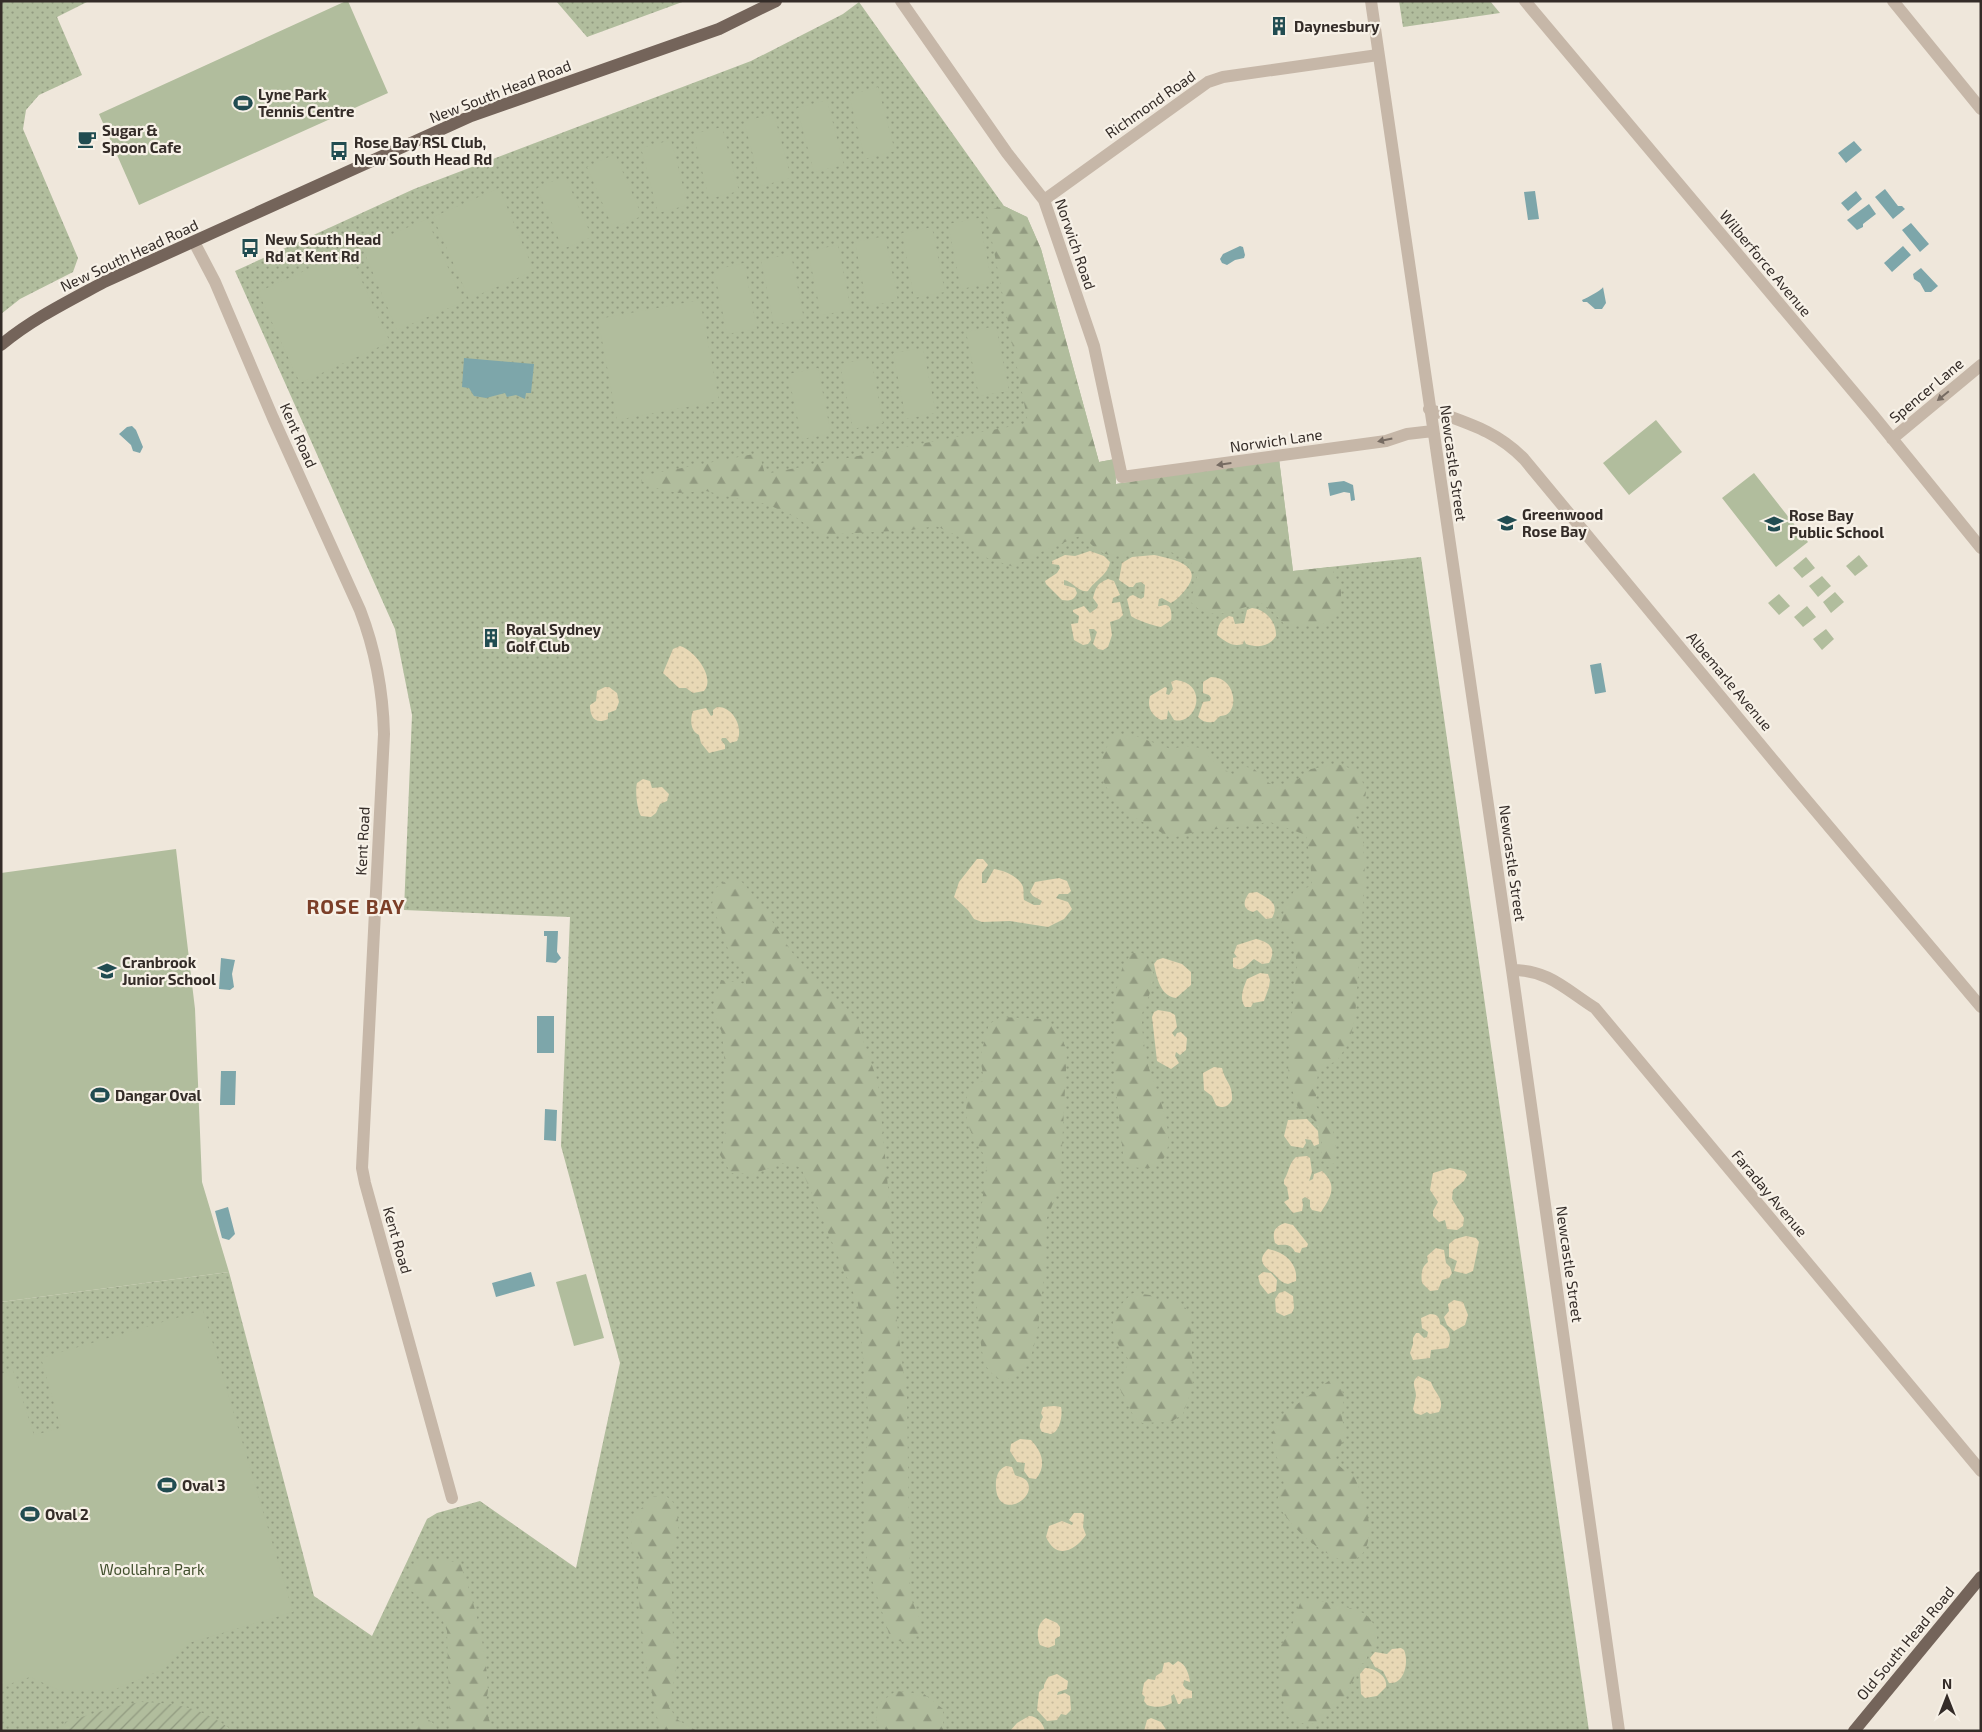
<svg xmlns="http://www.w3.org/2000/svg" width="1982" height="1732" viewBox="0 0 1982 1732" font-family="'Exo 2',sans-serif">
<defs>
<pattern id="grass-dots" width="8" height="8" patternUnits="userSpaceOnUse" patternTransform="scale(1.25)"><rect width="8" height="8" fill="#b1bd9d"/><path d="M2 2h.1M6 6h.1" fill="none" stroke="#919a80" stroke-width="1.8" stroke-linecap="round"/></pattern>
<pattern id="forest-firs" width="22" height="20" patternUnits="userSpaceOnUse" patternTransform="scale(1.25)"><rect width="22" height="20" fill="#b1bd9d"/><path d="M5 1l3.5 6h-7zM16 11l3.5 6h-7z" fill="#919a80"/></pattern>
<pattern id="sand-dots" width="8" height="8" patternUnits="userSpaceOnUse" patternTransform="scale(1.25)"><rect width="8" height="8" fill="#e8d8b5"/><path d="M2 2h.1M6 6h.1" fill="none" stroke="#c8ba9c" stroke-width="1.8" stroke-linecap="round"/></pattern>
<pattern id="garden-furrows" width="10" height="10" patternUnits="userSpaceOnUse" patternTransform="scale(1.25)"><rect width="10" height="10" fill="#b1bd9d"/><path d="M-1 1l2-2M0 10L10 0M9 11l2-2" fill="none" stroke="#919a80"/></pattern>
</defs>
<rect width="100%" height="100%" fill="#efe7db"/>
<path fill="url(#grass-dots)" d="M1,1H89L57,17L82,75L39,95L26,110L23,129L78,258L73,272L20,299L1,314Z
M556,1H685L587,37Z
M1399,1H1490L1500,13L1403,27Z
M859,2L1004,206L1027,217L1041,249L1099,462L1115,459L1116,484L1279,459L1293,571L1421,557L1589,1731H1V1302L229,1272L314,1596L372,1636L427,1519L437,1513L480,1501L576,1568L620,1363L561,1146L570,917L404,910L412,715L395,629L235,271L414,189L751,61L843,14Z"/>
<path fill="url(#forest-firs)" d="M1004,206L1027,217L1041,249L1099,462L1115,459L1116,484L1279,459L1293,571L1331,567L1341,588V610L1332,620L1318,626H1286L1271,610L1261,603C1234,608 1210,626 1189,600C1194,591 1199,582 1196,571C1190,552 1160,549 1142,550C1129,551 1116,559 1103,553C1096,550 1088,541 1082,535L1036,554L1014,567L987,558L960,537L936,526L911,530L820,535L797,518L767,504L734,498L706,491L678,493L656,488L641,481V476L759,453L765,474L1028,423L986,211Z
M1116,735H1133L1171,749L1186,746L1201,748C1211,759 1221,770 1235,775L1246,767L1253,768L1269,783L1277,786L1298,779L1311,769L1338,764L1352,769L1362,780L1366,792L1364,805L1356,813L1355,822L1363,841L1365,878L1355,1018L1349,1043L1336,1062L1323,1065L1318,1073L1316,1090V1106L1333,1130L1336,1148L1334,1163L1328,1167L1321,1158L1322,1138L1314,1120L1298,1108L1288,1077L1291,1022L1297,967L1294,943L1281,924L1285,906L1294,891L1312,886L1310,858L1306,835L1270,822L1195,832L1171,838L1132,816L1109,792L1098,771L1106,748Z
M728,880L742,882L762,905L791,951L821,985L854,1015L878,1082L889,1198L897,1323L907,1398L910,1596L921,1622L919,1634L902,1642L890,1637L867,1564L863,1481L869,1423L858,1304L801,1168L787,1162L753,1174L731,1173L720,1155L726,1129V1078L722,1033L712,1008L721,980L746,984L745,974L730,955L712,904L714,889Z
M1132,953H1142C1158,967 1154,983 1147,1001C1145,1007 1141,1013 1142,1019C1142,1035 1145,1050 1148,1065C1155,1089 1189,1157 1150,1168C1144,1169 1136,1167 1131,1167L1123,1154L1114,1070L1116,991L1123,965Z
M1001,1017L1041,1019L1057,1029L1067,1050L1060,1187L1047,1218L1045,1270L1037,1334L1030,1361L1019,1375L1005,1380L995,1377L984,1364L980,1338L976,1300L975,1262L987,1161L970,1130L966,1115L967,1093L984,1080L980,1058L989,1024Z
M1133,1293L1150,1295L1157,1300H1178L1191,1314L1193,1386L1183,1414L1171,1422L1142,1423L1134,1417L1119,1387L1129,1360C1107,1333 1106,1316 1133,1293Z
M1330,1380L1337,1381L1344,1395L1342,1418L1346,1436C1335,1456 1328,1463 1353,1474C1363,1496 1378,1531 1363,1553C1360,1557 1354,1560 1350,1563C1319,1554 1292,1529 1276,1502L1284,1484L1271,1435L1282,1415Z
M654,1496H666L675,1504L679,1525L671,1557L673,1637L677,1665L669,1707L678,1720L697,1731H660L643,1651L638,1586L640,1557L626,1534C632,1517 641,1508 654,1496Z
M435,1559L460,1563C475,1604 486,1646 488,1690C488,1695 485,1700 485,1705C486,1713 491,1722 492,1731H450L447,1631L439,1612L409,1589V1572L417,1561Z
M1302,1598C1311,1598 1359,1609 1365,1614C1372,1620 1378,1629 1377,1637C1377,1644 1373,1650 1368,1653L1366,1662L1361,1664L1345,1696L1317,1724L1299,1723L1287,1716L1281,1693L1279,1666L1281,1645L1289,1633Z
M896,1691L924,1694L943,1709V1731H887L876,1720L878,1704Z
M419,1718C429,1718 434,1722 438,1731H411V1725Z"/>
<path fill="url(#sand-dots)" d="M1090,551L1104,556L1110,562C1108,575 1095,580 1088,591C1078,593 1073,581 1064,580V585L1075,588L1077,593C1074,601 1069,601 1062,600L1046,584L1045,581L1057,573L1060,568L1059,565L1052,564V561L1065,555L1075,556Z
M1154,555C1173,559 1205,565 1186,589C1181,595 1178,599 1171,603L1162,598L1159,599L1158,606C1160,607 1162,605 1165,605C1172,605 1172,616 1171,620L1161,627C1155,626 1136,620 1131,616L1127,599L1130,596L1133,595L1141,599L1144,597L1145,585L1141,582L1136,583L1133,587H1129L1119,580L1122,563L1132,557Z
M1108,579L1114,581L1120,595L1113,598L1112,603L1120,602L1123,615L1119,619L1110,622L1112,635L1108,647L1103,650L1098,649L1093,644L1097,632L1094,629H1089L1091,640L1088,644L1083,645L1074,640L1071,624L1078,623L1079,616L1073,612V610L1084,606L1090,613L1097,608L1098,605L1093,598C1096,588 1096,584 1108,579Z
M1252,608C1265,609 1277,622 1276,636C1269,647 1258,648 1246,644L1244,640L1243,644C1232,647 1226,642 1217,635C1218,625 1220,620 1229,616L1233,617L1235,624L1244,623L1247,610Z
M680,646C694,650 716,677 704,691L693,693L686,688H679L663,673L673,649Z
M1211,677C1238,677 1240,717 1220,716L1214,722C1208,723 1203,722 1198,717L1203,702L1210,701L1211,698L1209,695L1203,693V682Z
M1176,680C1210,684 1196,726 1174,720L1168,710L1167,719L1161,720C1151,715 1147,707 1150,696L1165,687L1167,688L1166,694L1169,695L1173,689L1171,682Z
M605,687H609L617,693L619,702L616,710L608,713V719C595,725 590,717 590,705L596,701L597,691Z
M717,707C733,706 744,728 737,741L730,743L726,738H722L721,740L725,745V749L709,753L701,743L699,735C690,731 690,719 693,711L706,708L711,716L713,715V710Z
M643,779L650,781L652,788L662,787L669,794L667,801L660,804L656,813L651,817L641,816C637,810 635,790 637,783Z
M977,859H983L988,865L982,873V883H986L994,869C1003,870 1020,877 1023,887C1024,891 1023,895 1024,900L1034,905H1040L1042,901L1033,896L1030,892L1035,882L1059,878L1067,881L1071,891L1068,894H1059L1056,898L1068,902L1072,909L1064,919L1048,927L1010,921L982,922L974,919L968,910L954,897L959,882Z
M1257,892C1269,899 1280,903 1272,918L1266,919L1257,910L1253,912C1242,909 1243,901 1249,893Z
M1256,939C1270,942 1277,949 1269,963L1262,964L1254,959C1246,965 1243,973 1233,967V958L1237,957L1234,953L1237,945Z
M1163,958L1182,964L1191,972V985L1176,998C1160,996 1157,978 1154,964L1157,960Z
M1260,973L1268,974L1270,980L1269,987L1264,1001L1253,1003L1251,1007H1245C1239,998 1243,989 1247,979Z
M1158,1010L1170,1012L1175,1015L1177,1027L1172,1033L1175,1037L1177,1033L1181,1032L1187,1038L1186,1050L1180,1055L1176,1052L1175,1056L1179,1063L1171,1069L1157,1061L1152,1017L1154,1012Z
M1214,1067L1222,1068C1225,1082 1233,1084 1232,1100C1228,1107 1223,1109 1216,1105L1212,1096L1204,1090L1203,1073Z
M1307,1119L1318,1131L1319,1144L1314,1146L1311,1140L1305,1139L1306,1143L1303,1148L1291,1146L1284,1136L1288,1120Z
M1307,1156L1310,1158L1312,1172L1309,1181L1313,1179L1314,1174L1322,1171C1338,1185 1331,1197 1321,1212L1312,1210L1310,1207V1200L1305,1197L1302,1199L1303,1205L1302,1211L1293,1213L1284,1202L1289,1199L1287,1187L1284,1184V1180C1289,1172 1289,1163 1296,1157Z
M1450,1168L1464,1171L1467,1175L1464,1181L1453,1190L1452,1199L1464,1218L1463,1226L1457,1230L1447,1229L1445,1220L1439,1222L1433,1216V1211L1438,1202L1430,1190L1433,1173Z
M1285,1223L1293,1225L1308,1244L1307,1247L1302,1248L1300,1253L1295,1252C1290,1243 1285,1245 1278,1245L1275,1243C1272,1232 1274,1227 1285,1223Z
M1466,1236L1476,1238L1479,1242L1473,1271L1466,1274L1454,1271L1457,1261L1449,1257V1244L1455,1239Z
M1436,1248L1444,1250L1446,1263L1450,1267L1452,1273L1449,1278L1442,1280L1438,1290L1430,1291L1422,1283C1421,1275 1421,1267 1428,1262L1427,1256Z
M1268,1249C1285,1252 1298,1263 1296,1281L1288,1284L1284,1283C1280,1281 1278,1278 1275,1275C1266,1267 1255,1262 1268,1249Z
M1263,1272L1271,1273L1277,1280L1276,1291L1268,1294L1260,1284L1258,1276Z
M1285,1291L1293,1296L1294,1308L1292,1313L1284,1316L1276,1312L1275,1299L1279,1293Z
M1454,1300L1463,1302L1468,1315L1465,1325L1454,1331L1447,1325L1444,1317L1449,1311L1448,1304Z
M1430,1314C1437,1314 1440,1317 1440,1324C1450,1330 1452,1338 1448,1348L1431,1350L1430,1358L1413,1360L1410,1353L1413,1344V1338L1416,1333H1419L1424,1338L1427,1337L1428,1332L1422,1328L1421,1318Z
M1418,1376L1431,1382C1434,1393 1446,1399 1439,1412L1430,1414L1427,1412L1421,1415L1415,1413L1413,1409C1414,1405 1415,1400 1416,1396C1416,1387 1410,1383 1418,1376Z
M1054,1406L1061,1407C1063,1414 1060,1432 1051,1434C1050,1434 1043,1432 1042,1432C1038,1426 1040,1423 1043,1417L1041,1413L1043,1407Z
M1020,1439L1031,1440C1042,1452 1047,1465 1036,1479L1029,1478L1024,1471L1025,1463L1017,1462L1010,1451L1011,1444Z
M1006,1466L1012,1467L1015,1475C1019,1477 1023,1477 1026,1480C1041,1498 993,1525 996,1481C997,1474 999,1469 1006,1466Z
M1074,1513H1082L1084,1515L1083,1527L1086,1535C1075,1551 1056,1560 1046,1537L1049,1526L1062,1521L1072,1525L1073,1523L1069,1520Z
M1046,1618L1057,1623L1060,1627V1636L1055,1639V1645L1048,1648L1040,1645C1036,1636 1037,1623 1046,1618Z
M1401,1648L1404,1650C1409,1661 1405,1685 1389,1683L1383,1671L1375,1667L1370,1658L1375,1652L1387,1654L1392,1649Z
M1178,1661C1186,1664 1189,1674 1190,1682L1184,1680L1183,1685L1186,1689L1192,1691V1698L1183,1699L1180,1704H1178L1174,1694L1171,1696L1172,1703C1165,1707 1155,1708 1147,1705L1144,1701L1145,1697L1142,1694L1144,1683L1148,1679L1155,1680L1156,1676L1162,1672L1164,1663L1169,1662L1173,1665Z
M1365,1668C1376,1668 1388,1677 1386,1687L1377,1696L1365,1698L1361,1694L1360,1674Z
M1057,1674L1068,1681L1067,1689L1058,1692L1057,1695L1065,1693L1070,1696L1071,1710L1066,1715L1061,1714L1057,1720L1047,1721L1037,1710L1039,1692L1044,1688V1685L1048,1677Z
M1029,1716C1037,1716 1043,1723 1045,1731H1010L1017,1723Z
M1151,1718L1161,1722L1167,1731H1144L1147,1720Z"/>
<path fill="url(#garden-furrows)" d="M141,1702C178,1703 203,1708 233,1731H64L65,1722L118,1706Z"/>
<path fill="#b1bd9d" d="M346,1H348L388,93L139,205L99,114Z
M878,87L895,151L865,159L849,95Z
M827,100L844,165L814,172L797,108Z
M774,114L791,178L761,186L744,121Z
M722,127L739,191L709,199L693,134Z
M671,140L688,205L658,213L641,148Z
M615,154L642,216L613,228L587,167Z
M565,176L592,237L563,249L537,188Z
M499,188L534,271L469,299L433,217Z
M979,218L992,283L961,289L948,224Z
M427,219L463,302L397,330L362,247Z
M932,227L945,292L914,298L902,233Z
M885,236L898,301L867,306L855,242Z
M838,245L851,310L821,315L808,251Z
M348,251L390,342L300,383L258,292Z
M791,254L804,319L774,325L761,260Z
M744,263L757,329L727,334L714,270Z
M700,300L719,401L617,420L598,319Z
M996,326L1009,391L979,396L966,332Z
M923,348L936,413L906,419L893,353Z
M871,358L883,423L853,429L840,364Z
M818,368L831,434L802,439L788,374Z
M1656,420L1682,452L1629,495L1603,463Z
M1754,473L1808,542L1776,567L1722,498Z
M1859,555L1868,566L1855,576L1846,566Z
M1806,557L1815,568L1802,578L1793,568Z
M1822,576L1831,586L1818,597L1809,586Z
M1835,592L1844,602L1831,613L1823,602Z
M1779,594L1790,606L1779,615L1768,603Z
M1807,606L1816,617L1803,627L1794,617Z
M1826,629L1834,639L1822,650L1813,639Z
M176,849L195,1009L202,1182L229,1272L1,1302V873Z
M586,1274L604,1338L574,1346L556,1282Z
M203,1310L293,1612L189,1643L164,1669L111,1691L59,1690L30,1677L1,1687V1374L13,1370L34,1435L61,1428L41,1358Z"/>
<path fill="#7da6aa" d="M1854,141L1862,150L1846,163L1838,153Z
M1885,189L1898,206H1902L1905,209L1893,219L1875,197Z
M1535,191L1539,219L1528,220L1524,192Z
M1856,191L1862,199L1848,211L1841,203Z
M1869,204L1876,214L1863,224V227L1857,230L1847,220Z
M1911,223L1929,244L1920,252L1902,230Z
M1240,246L1243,247L1245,255L1244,258L1235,260L1227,265L1222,263L1220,259L1223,254Z
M1903,246L1911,255L1892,272L1884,263Z
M1921,268L1938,286L1931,292H1925L1920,283L1914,279L1913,274Z
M1603,287L1606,303L1602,309H1595L1587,302H1583L1582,300C1585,299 1602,290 1603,287Z
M464,358L534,364L531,393H526L525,399L516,395L507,397L505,393L486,398L474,396L469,388L462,387Z
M132,426L136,430L143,447L140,453L133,451L131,445L119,434L127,427Z
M1344,481L1353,485L1355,500L1351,501L1350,493L1344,492L1330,496L1328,483Z
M1601,663L1606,692L1595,694L1590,665Z
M544,931H558L557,952L561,958L556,963L546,962L547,936H544Z
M221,958L235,960L232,974L234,987L230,990L219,989Z
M537,1016H554V1053H537Z
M221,1071H236L235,1105H220Z
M545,1109L557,1110L556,1141L544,1140Z
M228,1207L235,1234L229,1240L222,1238L215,1211Z
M531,1272L535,1286L496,1297L492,1283Z"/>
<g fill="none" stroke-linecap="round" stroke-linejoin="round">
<path stroke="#c6b7a8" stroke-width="12" d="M901,1L1007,153L1044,200L1094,346L1122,477L1386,441L1407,434L1433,431
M1371,1L1512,970L1619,1731
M1525,1L1873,415L1981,548
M1893,1L1981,109
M1044,200L1208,82L1223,77L1378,55
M194,242L215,282L273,418L360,610C375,649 383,692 384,734L362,1168L365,1183L452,1498
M1429,409C1466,423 1496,430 1524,459L1793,784L1981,1007
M1892,439L1981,365
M1512,970C1549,970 1565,989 1595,1008L1981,1471"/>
<path stroke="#74645a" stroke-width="12" d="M1,345C32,319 69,301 104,282L471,116L719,29L776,1
M1854,1731L1981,1577"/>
</g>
<defs><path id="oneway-solid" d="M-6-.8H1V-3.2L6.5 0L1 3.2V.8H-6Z" transform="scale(1.25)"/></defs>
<g fill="#766b62">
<use href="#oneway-solid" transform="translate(1943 396) rotate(141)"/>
<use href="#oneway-solid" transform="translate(1385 440) rotate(168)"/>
<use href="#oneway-solid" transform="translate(1224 464) rotate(172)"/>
</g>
<defs>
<g id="building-bare" transform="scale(1.5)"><path d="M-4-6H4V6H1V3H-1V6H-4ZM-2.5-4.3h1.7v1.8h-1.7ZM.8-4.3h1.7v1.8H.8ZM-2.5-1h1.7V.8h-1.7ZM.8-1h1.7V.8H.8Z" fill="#214c51" stroke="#f7f1e7" stroke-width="2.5" paint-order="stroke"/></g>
<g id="stadium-bare" transform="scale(1.5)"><path d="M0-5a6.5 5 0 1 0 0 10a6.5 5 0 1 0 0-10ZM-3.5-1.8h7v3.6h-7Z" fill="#214c51" stroke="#f7f1e7" stroke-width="2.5" paint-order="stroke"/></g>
<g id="cafe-bare" transform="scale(1.5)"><path d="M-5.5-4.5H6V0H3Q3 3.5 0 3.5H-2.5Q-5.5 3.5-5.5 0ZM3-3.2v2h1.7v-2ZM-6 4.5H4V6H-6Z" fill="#214c51" stroke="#f7f1e7" stroke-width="2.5" paint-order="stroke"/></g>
<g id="bus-bare" transform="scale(1.5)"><path d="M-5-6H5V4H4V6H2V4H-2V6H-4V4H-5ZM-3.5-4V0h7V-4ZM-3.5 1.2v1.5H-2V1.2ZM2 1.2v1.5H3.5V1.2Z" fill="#214c51" stroke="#f7f1e7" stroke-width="2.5" paint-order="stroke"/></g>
<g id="school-bare" transform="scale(1.5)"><path d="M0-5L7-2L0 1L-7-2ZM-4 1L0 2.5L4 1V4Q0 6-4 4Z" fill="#214c51" stroke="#f7f1e7" stroke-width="2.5" paint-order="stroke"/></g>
</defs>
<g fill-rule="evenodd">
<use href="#building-bare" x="1279" y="26"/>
<use href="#stadium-bare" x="243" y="103"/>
<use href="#cafe-bare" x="87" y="139"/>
<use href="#bus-bare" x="339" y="151"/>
<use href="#bus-bare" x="250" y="248"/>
<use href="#school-bare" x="1507" y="523"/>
<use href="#school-bare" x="1774" y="524"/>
<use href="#building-bare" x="491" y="638"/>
<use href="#school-bare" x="107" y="971"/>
<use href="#stadium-bare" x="100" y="1095"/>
<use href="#stadium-bare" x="167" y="1485"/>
<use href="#stadium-bare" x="30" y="1514"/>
</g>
<g text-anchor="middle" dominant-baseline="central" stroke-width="4.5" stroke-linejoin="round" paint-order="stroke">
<g font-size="15" font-weight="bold" fill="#342c28" stroke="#f7f1e7" text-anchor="start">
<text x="1294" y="26">Daynesbury</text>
<text x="258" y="94">Lyne Park<tspan x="258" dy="17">Tennis Centre</tspan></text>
<text x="102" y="130">Sugar &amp;<tspan x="102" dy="17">Spoon Cafe</tspan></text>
<text x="354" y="142">Rose Bay RSL Club,<tspan x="354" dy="17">New South Head Rd</tspan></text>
<text x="265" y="239">New South Head<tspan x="265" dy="17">Rd at Kent Rd</tspan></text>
<text x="1522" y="514">Greenwood<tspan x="1522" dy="17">Rose Bay</tspan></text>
<text x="1789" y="515">Rose Bay<tspan x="1789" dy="17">Public School</tspan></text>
<text x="506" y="629">Royal Sydney<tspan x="506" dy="17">Golf Club</tspan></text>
<text x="122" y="962">Cranbrook<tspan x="122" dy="17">Junior School</tspan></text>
<text x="115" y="1095">Dangar Oval</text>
<text x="182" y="1485">Oval 3</text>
<text x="45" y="1514">Oval 2</text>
</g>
<g font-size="15" fill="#342c28" stroke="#f7f1e7">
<text transform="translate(500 91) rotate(-21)">New South Head Road</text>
<text transform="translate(1150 104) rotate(-35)">Richmond Road</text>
<text transform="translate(1076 244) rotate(71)">Norwich Road</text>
<text transform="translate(129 255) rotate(-25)">New South Head Road</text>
<text transform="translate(1766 263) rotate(50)">Wilberforce Avenue</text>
<text transform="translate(1926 390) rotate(-40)">Spencer Lane</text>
<text transform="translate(299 435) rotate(66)">Kent Road</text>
<text transform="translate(1276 440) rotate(-8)">Norwich Lane</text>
<text transform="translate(1454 463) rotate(82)">Newcastle Street</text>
<text transform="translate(1730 681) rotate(50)">Albemarle Avenue</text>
<text transform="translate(362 841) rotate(-87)">Kent Road</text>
<text transform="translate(1513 863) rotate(82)">Newcastle Street</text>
<text transform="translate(1770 1193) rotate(50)">Faraday Avenue</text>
<text transform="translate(398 1240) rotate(74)">Kent Road</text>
<text transform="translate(1570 1264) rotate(82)">Newcastle Street</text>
<text transform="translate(1905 1643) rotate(-50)">Old South Head Road</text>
</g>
<g font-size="15" fill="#42502e" stroke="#f7f1e7">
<text x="152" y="1569">Woollahra Park</text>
</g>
<g font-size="20" font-weight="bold" letter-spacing="1" fill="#7c3f28" stroke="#f7f1e7">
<text x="356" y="906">ROSE BAY</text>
</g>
</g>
<rect width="1982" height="1732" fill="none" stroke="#342c28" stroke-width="5"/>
<g transform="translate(1947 1697)" stroke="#f7f1e7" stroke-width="4" paint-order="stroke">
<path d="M0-4L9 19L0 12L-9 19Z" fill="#342c28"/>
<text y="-8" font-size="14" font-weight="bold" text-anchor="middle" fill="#342c28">N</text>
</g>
</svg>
